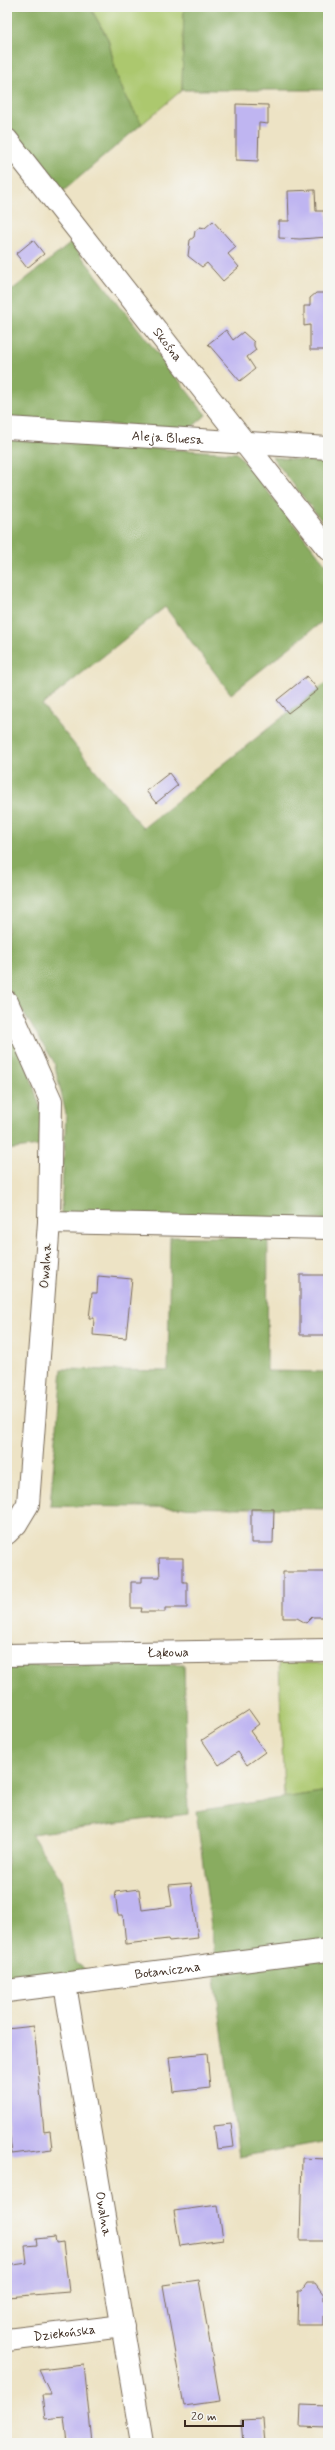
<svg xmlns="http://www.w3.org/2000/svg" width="335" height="2450" viewBox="0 0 335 2450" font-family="Mynerve,sans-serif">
<rect width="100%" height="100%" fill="#f6f6f2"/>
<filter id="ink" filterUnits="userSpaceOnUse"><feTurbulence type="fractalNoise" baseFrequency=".025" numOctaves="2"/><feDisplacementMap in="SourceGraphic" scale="8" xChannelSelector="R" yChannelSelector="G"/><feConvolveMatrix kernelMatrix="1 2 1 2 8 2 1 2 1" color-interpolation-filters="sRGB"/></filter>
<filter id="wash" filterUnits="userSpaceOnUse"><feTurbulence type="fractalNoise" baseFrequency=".012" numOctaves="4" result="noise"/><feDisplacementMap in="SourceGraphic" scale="16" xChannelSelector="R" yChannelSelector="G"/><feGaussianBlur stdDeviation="0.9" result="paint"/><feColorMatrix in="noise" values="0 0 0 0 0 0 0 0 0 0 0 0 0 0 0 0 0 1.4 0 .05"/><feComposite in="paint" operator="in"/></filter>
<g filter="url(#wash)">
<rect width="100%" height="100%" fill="#ede3c5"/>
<path fill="#acc86e" stroke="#747946" d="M90,7H184L182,90L142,124L126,98L117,76L108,39Z
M279,1663H328V1791L284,1798Z"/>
<path fill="#89ac61" stroke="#626b40" d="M7,7H90L108,39L117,76L126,98L142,124L61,193L7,125Z
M184,7H328V90H182Z
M71,243L206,415L189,430L7,418V294Z
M7,440L237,453L328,567V617L231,694L165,607L42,705L143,828L328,681V1220L61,1214L66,1114L54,1062L7,986Z
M272,457L328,463V529Z
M7,1025L25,1060L42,1113L39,1146L7,1150Z
M170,1237H268L267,1371L328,1372V1509L50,1506L62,1369L168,1371Z
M184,1664L188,1814L31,1834L61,1879L75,1962L92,1974L7,1983V1665Z
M328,1791V1941L215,1957L196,1811Z
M328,1955V2141L239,2157L214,1971Z"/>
<g id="blocks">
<path fill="#bfb5f1" d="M236,104L268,105V124L259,123L258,161L236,160Z
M315,190L316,211H327L328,237L300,239L279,238V221H289L288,191Z
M213,221L236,247L228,254L239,267L223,281L207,263L202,267L188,256L190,240L194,237L195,231L200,227L205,228Z
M33,240L44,254L27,268L16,254Z
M316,293H328V350H310V325L304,326V306H310V298Z
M226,330L233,340L243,332L254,342V346L256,350L247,357L255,369L240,381L208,344Z
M307,676L318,690L288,713L277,700Z
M169,773L178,785L156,803L146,791Z
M300,1275H328V1335H300Z
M98,1276L132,1279L126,1338L93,1335L94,1318H89L92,1293H97Z
M251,1509H274L273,1543H251Z
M159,1558H183V1582H187V1608H165V1612H141L142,1608H131V1582H142V1577H160Z
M283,1572H327V1617H312L306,1623L297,1618H283Z
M249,1710L259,1724L250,1731L265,1752L247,1765L238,1752L219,1765L202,1740Z
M191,1883L198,1938L169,1941L168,1939L126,1944L123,1915H118L115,1892L139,1889L142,1910L172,1906L169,1885Z
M34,2026L44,2132L50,2131L52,2149L12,2154L7,2115V2029Z
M207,2053L210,2088L173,2092L169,2057Z
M231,2124L234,2147L217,2149L214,2126Z
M302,2158L328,2159L327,2241H300Z
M218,2205L223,2240L180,2246L174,2211Z
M55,2237L56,2243L63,2242L69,2292L7,2297V2266L27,2263L25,2246L37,2245L36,2239Z
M199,2280L220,2401L184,2406L163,2285Z
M307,2283H315L324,2295V2300H328V2317L324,2316V2325H297L298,2291H301Z
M84,2365L92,2443H67L64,2417L45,2419L42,2395H51L39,2370Z
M301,2405L328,2406V2428L300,2427Z
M263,2419L265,2443H243L241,2420Z"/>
</g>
</g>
<g filter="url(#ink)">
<use href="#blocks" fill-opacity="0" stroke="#796b58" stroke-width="1"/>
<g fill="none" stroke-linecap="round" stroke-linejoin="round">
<g stroke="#796b58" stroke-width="24">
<g id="minor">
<path id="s1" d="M7,140L328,549"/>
<path id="s2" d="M7,428L328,448"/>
<path d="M7,1002L51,1101L49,1222L28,1504L16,1524L7,1533"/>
<path d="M49,1222L328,1228"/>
<path id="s3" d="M7,1655L328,1650"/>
<path id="s4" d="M65,1985L142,2443"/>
<path id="s5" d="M7,1991L328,1950"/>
<path id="s6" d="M7,2340L123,2326"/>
</g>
</g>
<use href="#minor" stroke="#fff" stroke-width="22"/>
</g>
</g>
<g text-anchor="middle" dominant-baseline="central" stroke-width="3" stroke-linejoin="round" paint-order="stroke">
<g font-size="13" fill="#3b2a1e" stroke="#f6f6f2">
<text stroke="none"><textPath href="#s1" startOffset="260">Skośna</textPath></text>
<text stroke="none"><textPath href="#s2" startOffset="161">Aleja Bluesa</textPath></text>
<text transform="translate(46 1266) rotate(-86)">Owalna</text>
<text stroke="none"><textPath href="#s3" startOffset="161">Łąkowa</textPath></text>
<text stroke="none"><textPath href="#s5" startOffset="162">Botaniczna</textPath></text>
<text stroke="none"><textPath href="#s4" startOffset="232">Owalna</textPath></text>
<text stroke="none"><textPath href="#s6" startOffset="58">Dziekońska</textPath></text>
</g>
</g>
<rect width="335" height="2450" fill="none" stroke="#f6f6f2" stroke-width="24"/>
<path d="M185 2420v6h58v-6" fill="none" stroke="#3b2a1e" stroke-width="2"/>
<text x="191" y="2420" font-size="12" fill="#3b2a1e" stroke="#f6f6f2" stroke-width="3" paint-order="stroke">20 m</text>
</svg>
